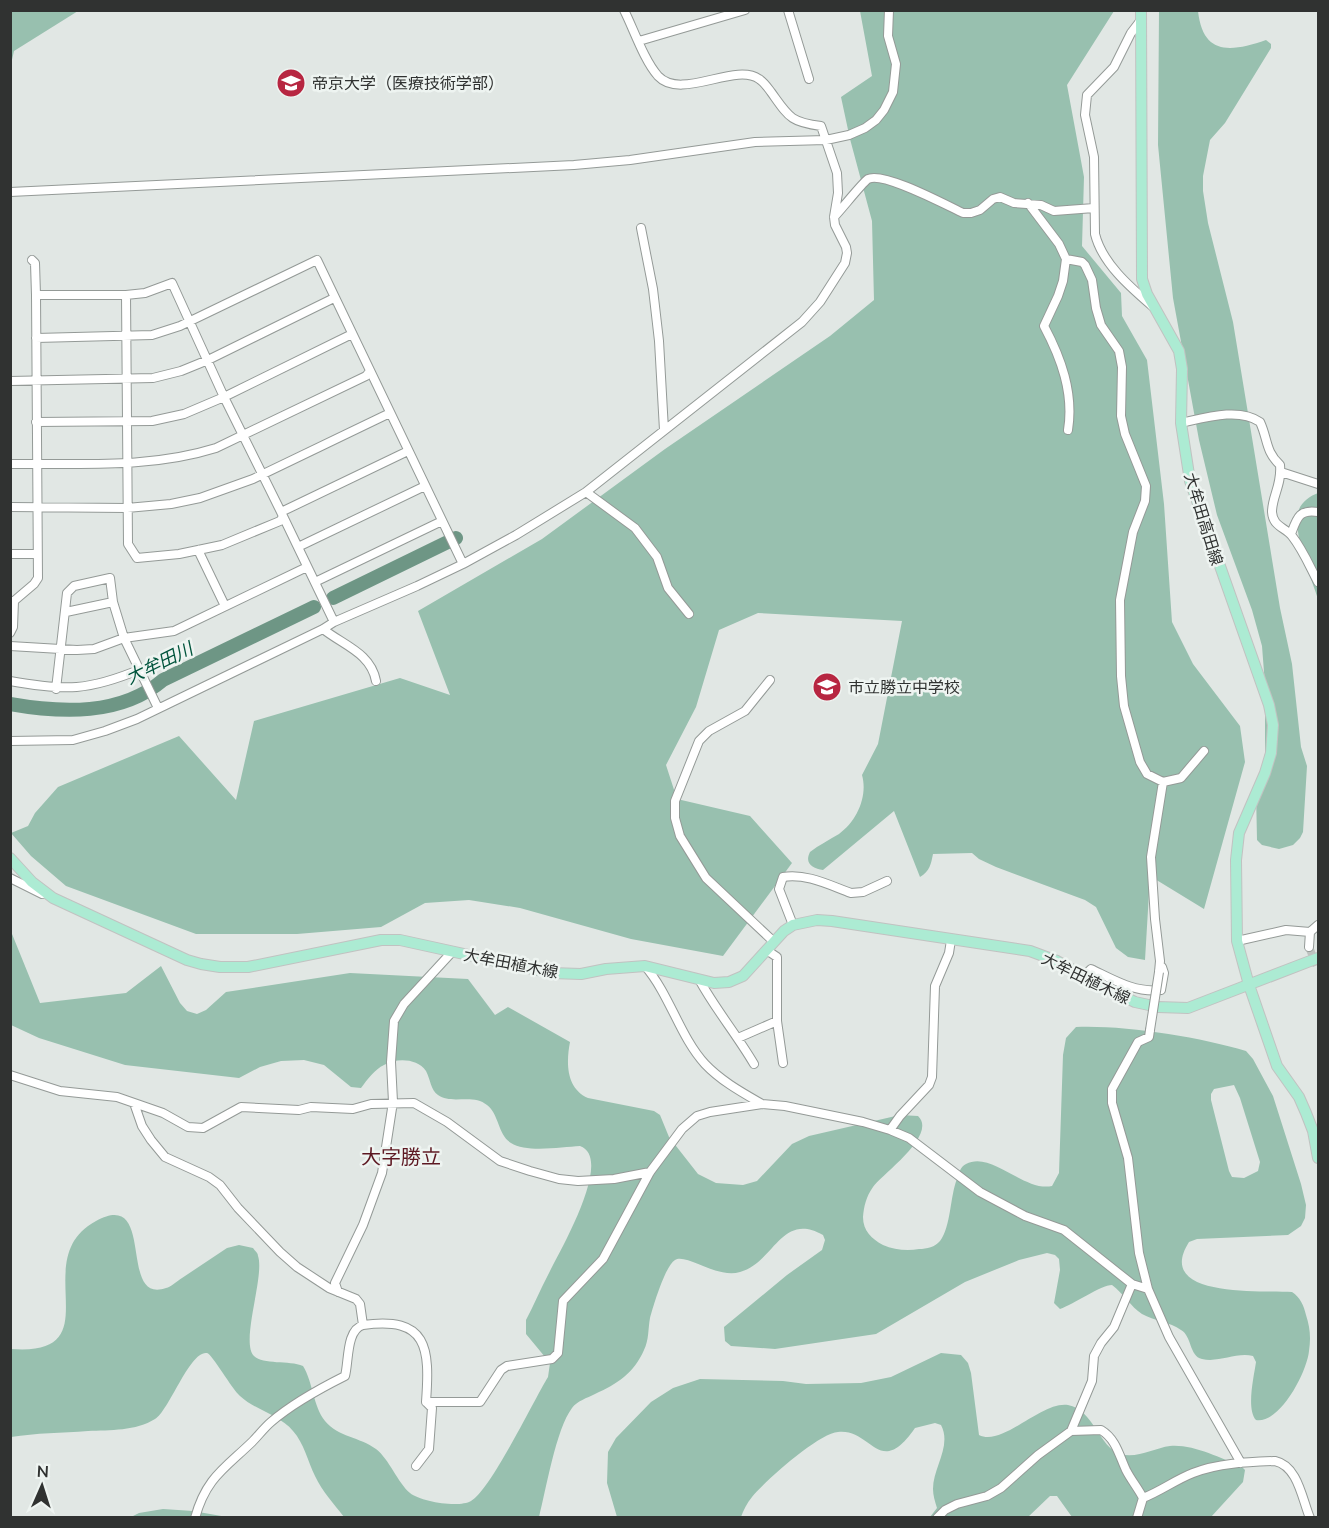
<svg xmlns="http://www.w3.org/2000/svg" width="1329" height="1528" viewBox="0 0 1329 1528" font-family="Mulish,'Noto Sans JP',sans-serif">
<rect width="100%" height="100%" fill="#e1e7e4"/>
<path fill="#98c0af" fill-rule="evenodd" d="M11,10H78V11L14,51L11,64Z
M860,11H1114L1067,85L1084,177L1082,246L1121,293L1122,316L1147,360L1164,504L1172,622L1193,664L1240,726L1245,762L1204,909L1150,876L1145,960L1128,957L1116,948L1096,907L1085,900L996,867L979,859L972,853L933,854C931,864 930,871 920,877L894,811L823,870C813,868 804,864 810,852C819,845 829,840 839,834C857,821 868,796 862,775L878,744L902,621L758,613L719,630L696,707L666,765L677,799L750,816L792,863L723,956L631,939L520,908L469,900L425,903L381,927L297,934H196L66,886L31,856L11,833L28,826L35,813L58,787L179,736L236,800L254,721L400,678L450,695L418,611L542,539L665,449L830,336L874,300L872,221L850,139L841,97L872,76Z
M1159,11H1198C1203,56 1231,52 1266,40L1271,44V48L1225,123L1210,140L1203,176V191L1208,223L1233,322L1280,608L1292,664L1301,747L1307,766L1303,832L1300,838L1293,845L1279,849L1262,845L1257,840L1256,790L1265,754V685L1262,646L1252,610L1217,515L1199,440L1173,298L1158,145Z
M1318,493V599C1311,577 1293,534 1298,512C1301,502 1310,496 1318,493Z
M10,929L40,1003L126,993L161,966L180,1003L187,1011L197,1014L206,1010L226,992L350,973L468,979L495,1015L508,1007L570,1042C566,1063 566,1088 588,1098L654,1111L660,1115L669,1137L698,1174L716,1183L743,1185L757,1181L792,1144L809,1136L900,1115L918,1116C938,1135 882,1174 873,1187C866,1197 864,1206 863,1217C863,1231 872,1239 883,1245C894,1250 908,1251 919,1249C927,1249 935,1247 940,1241C951,1227 950,1196 957,1179C959,1173 960,1167 966,1164C991,1150 1024,1192 1052,1186L1059,1173L1063,1055L1066,1038L1076,1027C1125,1025 1199,1037 1246,1051L1253,1059L1273,1096L1301,1184L1306,1205L1305,1218L1301,1226L1288,1235L1197,1239L1189,1242C1153,1299 1263,1290 1292,1292C1300,1297 1304,1306 1306,1315C1310,1327 1311,1338 1309,1351C1307,1372 1280,1424 1256,1420C1246,1409 1254,1376 1256,1362L1253,1356C1236,1352 1219,1363 1202,1359C1189,1356 1192,1336 1181,1330C1170,1322 1154,1321 1142,1314C1131,1307 1123,1293 1112,1285C1101,1285 1074,1304 1060,1309L1054,1303L1060,1270L1059,1259L1055,1255L1047,1253L1019,1260L965,1282L876,1334L775,1349L731,1346L725,1341L724,1327L787,1275L822,1250L825,1240L823,1235C781,1211 774,1263 740,1272C717,1279 686,1253 675,1260C665,1266 653,1307 650,1318C648,1329 649,1340 644,1350C634,1373 617,1384 595,1394C587,1398 577,1401 572,1408C556,1429 546,1490 539,1517H344C334,1504 322,1491 315,1476C308,1462 304,1443 293,1431C280,1415 255,1410 240,1396C232,1389 212,1354 207,1353C190,1350 169,1411 155,1419C136,1431 110,1430 88,1431C62,1433 36,1433 11,1437V1349C115,1357 25,1259 96,1221C157,1188 117,1305 166,1288C171,1287 177,1281 182,1278C197,1268 212,1258 227,1248L239,1245L253,1248C255,1251 258,1253 258,1256C265,1276 240,1342 254,1356C263,1365 289,1360 303,1366C313,1382 313,1406 325,1421C338,1437 360,1437 376,1449C389,1459 398,1483 410,1493C421,1502 459,1508 471,1501C490,1491 534,1400 548,1377L550,1363L526,1334V1320C534,1305 540,1290 548,1275C558,1254 615,1158 580,1146C562,1147 526,1153 511,1143C498,1135 499,1114 487,1105C473,1093 452,1105 438,1095C431,1091 430,1078 426,1071C417,1058 396,1058 384,1065C375,1069 367,1080 361,1088L351,1087L324,1065L304,1060L281,1061L260,1067L239,1078L125,1065L39,1038L11,1025ZM1234,1085L1240,1098L1260,1162L1258,1171L1244,1178L1232,1177L1229,1171L1211,1100V1094L1214,1089Z
M941,1353L961,1355L968,1363L971,1373L979,1435C1003,1447 1041,1401 1068,1405C1093,1409 1100,1448 1120,1454C1137,1459 1154,1448 1170,1446C1193,1444 1220,1458 1241,1466L1245,1470L1243,1482L1211,1517H1072L1057,1496H1050L1028,1517H930L937,1508C935,1502 933,1495 933,1489C933,1467 952,1446 941,1425L935,1423L915,1428C879,1480 872,1428 838,1432C819,1433 765,1481 752,1497C747,1503 743,1511 741,1517H617L607,1483L608,1452L616,1438L651,1402L673,1388L700,1379L783,1381L806,1384L861,1383L891,1377Z
M163,1509L193,1511L227,1517L129,1518L139,1513Z"/>
<g fill="none" stroke-linecap="round" stroke-linejoin="round">
<path stroke="#6e9685" stroke-width="14" d="M333,598L456,538
M10,704C61,713 121,716 163,680L314,607"/>
<path stroke="#bec3c0" stroke-width="8" stroke-dasharray="8 4" stroke-linecap="butt" d="M1309,947L1318,969"/>
<g stroke="#949a97" stroke-width="10">
<path id="minor" d="M788,10L809,79
M1141,20L1131,33L1114,67L1087,95L1085,115L1094,157L1095,234C1102,263 1130,287 1152,306
M639,41L745,10
M10,192L574,165L630,160L755,142L826,140L849,135L865,128L876,120L884,110L893,92L896,64L888,36L889,10
M1028,203L1059,244L1066,259L1063,281L1058,296L1044,326C1061,358 1074,393 1068,430
M834,217C841,210 862,183 868,179C883,171 946,205 963,213H971L980,210L993,199L1000,197L1014,203L1041,205L1054,211L1094,208
M641,228L653,289L659,341L664,430
M1066,259L1082,262L1085,265L1092,280L1096,308L1101,325L1119,351L1122,367L1121,416L1125,434L1146,486L1145,501L1133,532L1120,600L1121,676L1124,706L1140,762L1147,774L1163,782L1181,778L1204,751
M32,260L35,263L36,295
M126,295L128,544L137,558L179,554L222,545L280,521L283,517
M36,338L152,335L180,326L317,260L463,564
M10,381L153,378L181,371L208,360L334,298
M36,422L152,421L184,414L224,397L352,334
M1181,423C1204,418 1239,407 1260,422C1268,439 1265,451 1280,465C1282,485 1272,496 1272,512C1273,527 1285,527 1292,536C1303,550 1310,567 1318,582
M10,464C80,463 149,469 216,448L366,376L370,371
M1281,472L1318,484
M586,492L635,528L657,557L668,588L689,614
M10,507L127,508L171,504L200,498L253,479L390,413
M1291,534C1297,518 1299,509 1318,512
M298,547L425,486
M198,550L225,606
M10,554H37
M315,582L442,521
M10,601H14L34,584L38,578L36,295H126L145,293L172,283L224,397L281,512
M66,612L113,602
M334,622L281,512L408,451
M323,629C343,645 371,653 376,681
M10,633L13,627L14,601
M10,646L77,650L94,649L124,638L174,631L307,567
M770,680L745,711L709,731L699,741L675,801V818L680,836L706,878L774,942
M10,681C66,691 88,691 141,669
M56,689L67,593L74,586L110,578L113,602L124,638L158,708
M10,741L73,740L105,731L137,719L323,629L334,622L417,586L463,564L516,535L586,492L802,322L820,302L845,263L847,253L846,247L835,225L834,217L838,193L837,173L821,126C790,122 789,117 771,92C768,88 764,82 759,79C735,62 681,101 658,76C644,60 634,30 624,10
M10,878L42,894
M793,925L779,889L783,877C806,873 829,885 851,893L863,892L887,881
M1237,941L1286,930L1310,932
M1309,947L1310,932L1318,925
M768,951L777,957V1021L783,1063
M645,966C670,995 680,1037 705,1064C721,1081 743,1093 762,1104
M1159,972L1160,961L1155,919L1151,857L1163,782
M1084,976L1091,969C1114,980 1135,993 1161,990L1164,973L1162,967
M700,981C716,1010 737,1035 754,1064
M1150,1030L1149,1037L1138,1042L1112,1089V1103L1128,1158L1139,1253L1148,1289L1169,1337L1241,1463
M738,1038L777,1021
M10,1075L60,1091L117,1097L163,1113L188,1127L203,1128L241,1107L299,1110L311,1107L353,1109L371,1104L414,1103L447,1122L500,1161L530,1171L559,1179L578,1181L614,1179L650,1172
M134,1103L142,1126L151,1140L165,1157L209,1177L220,1185L238,1208L280,1252L297,1267L329,1288L356,1299L360,1304L363,1325
M890,1130L900,1116L929,1085L932,1077L935,986L949,953L951,940
M338,1292L335,1283L363,1225L382,1173L393,1102L391,1062L394,1021L404,1004L452,952
M426,1402H480L501,1370L507,1366L552,1359L558,1353L563,1301L603,1259L650,1172L682,1129L697,1116L710,1112L762,1104L785,1106L863,1122L890,1130L909,1138L980,1192L1025,1216L1064,1230L1132,1284L1148,1289
M1071,1431L1101,1430C1116,1439 1119,1455 1126,1470C1131,1480 1138,1488 1143,1498
M195,1518C206,1478 224,1469 252,1442C258,1436 264,1428 271,1422C293,1403 319,1389 345,1376C349,1361 346,1330 363,1325C428,1316 430,1348 426,1402L432,1408L429,1449L416,1466
M937,1518L945,1510L957,1504L987,1496L1001,1488L1038,1455L1071,1431L1092,1381L1094,1356L1101,1343L1114,1327L1132,1284
M1137,1518L1143,1498C1161,1491 1175,1480 1193,1473C1218,1463 1248,1462 1275,1461C1298,1466 1302,1499 1310,1518"/>
</g>
<g stroke="#c1c2c1" stroke-width="12">
<path id="major" d="M1141,10L1142,279L1147,294L1179,351L1182,369L1181,423L1190,481L1269,705L1273,725L1271,753L1265,773L1239,833L1236,860L1237,941L1249,985L1277,1066L1299,1097L1306,1113L1313,1131L1318,1158
M10,858L32,882L53,898L187,960L201,964L220,967H248L381,940H400L551,973L581,974L606,969L645,966L714,983L729,982L743,976L784,931L793,925L817,920L832,921L1030,951L1057,961L1105,988L1135,1002L1158,1007L1188,1008L1318,958"/>
</g>
<use href="#minor" stroke="#fff" stroke-width="8"/>
<use href="#major" stroke="#acebd3" stroke-width="10"/>
<g stroke="#949a97" stroke-width="10" stroke-linecap="butt">
<path id="minor-bridge" d="M1150,1030L1159,972"/>
</g>
<use href="#minor-bridge" stroke="#fff" stroke-width="8"/>
</g>
<defs>
<g id="university-disc" transform="scale(1.5)"><circle r="9.5" fill="#b72641" stroke="#eef4f1"/><path d="M0-5L7-2L0 1L-7-2ZM-4 1L0 2.5L4 1V4Q0 6-4 4Z" fill="#fff"/></g>
<g id="school-disc" transform="scale(1.5)"><circle r="9.5" fill="#b72641" stroke="#eef4f1"/><path d="M0-5L7-2L0 1L-7-2ZM-4 1L0 2.5L4 1V4Q0 6-4 4Z" fill="#fff"/></g>
</defs>
<g fill-rule="evenodd">
<use href="#university-disc" x="291" y="83"/>
<use href="#school-disc" x="827" y="687"/>
</g>
<g text-anchor="middle" dominant-baseline="central" stroke-width="5" stroke-linejoin="round" paint-order="stroke">
<g font-size="16" fill="#303231" stroke="#eef4f1" text-anchor="start">
<text x="312" y="83">帝京大学（医療技術学部）</text>
<text x="848" y="687">市立勝立中学校</text>
</g>
<g font-size="16" fill="#303231" stroke="#eef4f1">
<text transform="translate(1204 519) rotate(73)">大牟田高田線</text>
<text transform="translate(511 963) rotate(11)">大牟田植木線</text>
<text transform="translate(1086 978) rotate(26)">大牟田植木線</text>
</g>
<g font-size="18" font-style="italic" fill="#00543c" stroke="#eef4f1">
<text transform="translate(159 663) rotate(-26)">大牟田川</text>
</g>
<g font-size="20" fill="#5d1822" stroke="#eef4f1">
<text x="401" y="1156">大字勝立</text>
</g>
</g>
<rect width="1329" height="1528" fill="none" stroke="#303231" stroke-width="24"/>
<g transform="translate(42 1486) rotate(3)" stroke="#eef4f1" stroke-width="4.5" paint-order="stroke">
<path d="M0-4.5L10 22L0 15L-10 22Z" fill="#303231"/>
<text y="-9" font-size="16" font-weight="bold" text-anchor="middle" fill="#303231">N</text>
</g>
</svg>
